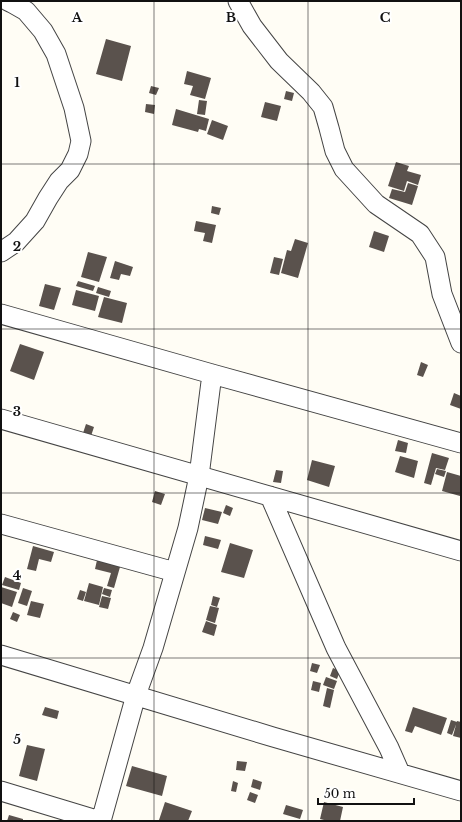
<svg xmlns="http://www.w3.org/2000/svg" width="462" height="822" viewBox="0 0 462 822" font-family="'Libre Baskerville',serif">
<rect width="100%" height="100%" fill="#fffdf5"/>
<path fill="#5a524d" d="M106,39L131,46L122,81L96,74Z
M187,71L211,78L205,99L190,95L193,86L184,84Z
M151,86L159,88L156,95L149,93Z
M286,91L294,93L292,101L284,99Z
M199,100L207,101L205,115L197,114Z
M265,102L281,106L277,121L261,117Z
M146,104L155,105L154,114L145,112Z
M176,109L209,119L206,131L199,129L198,132L172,125Z
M212,120L228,126L223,140L207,134Z
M396,162L409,166L407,171L421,175L418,185L407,181L404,191L388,186Z
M408,183L418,186L412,205L389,198L392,189L405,192Z
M212,206L221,208L219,215L211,213Z
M196,221L216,225L212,243L203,241L205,233L194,231Z
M374,231L389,236L384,252L369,247Z
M295,239L308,243L298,278L281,273L287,250L291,251Z
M88,252L107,257L99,282L81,277Z
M274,257L283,259L279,275L270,273Z
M115,261L133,267L130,276L121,274L119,280L110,278Z
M78,281L95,286L93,291L76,286Z
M45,284L61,288L54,310L39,306Z
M98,287L111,291L109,297L96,293Z
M76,290L99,296L95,311L72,305Z
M104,297L127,303L122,323L98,317Z
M20,344L44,352L34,380L10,371Z
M421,362L428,365L423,377L417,375Z
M454,393L461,396V409L450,405Z
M86,424L94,427L91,436L83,433Z
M398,440L408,443L406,453L395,451Z
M432,453L449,458L445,470L436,468L431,485L424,483Z
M400,456L418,461L414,478L395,472Z
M312,460L335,466L329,487L307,480Z
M437,469L446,471L444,477L435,474Z
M276,470L283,471L281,483L273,482Z
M447,472L461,476L460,496L442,491Z
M155,491L165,494L161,505L152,502Z
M226,505L233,508L230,516L223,513Z
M205,508L222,512L218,524L202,520Z
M205,536L221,540L218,549L203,545Z
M230,543L253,550L244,578L221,572Z
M33,546L54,552L51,562L39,559L36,571L27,569Z
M97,560L120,567L114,588L107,586L111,573L95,569Z
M5,577L21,583L19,590L2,585Z
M89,583L103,587L99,605L84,601Z
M1,587L17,592L12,607L1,603Z
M23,588L32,591L27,606L18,603Z
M104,588L112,590L110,597L102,594Z
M80,590L86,592L83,601L77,599Z
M102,596L111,598L108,609L99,607Z
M213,596L220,598L217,607L211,605Z
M31,601L44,604L40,618L27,615Z
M210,606L219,608L215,623L206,620Z
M13,612L20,615L17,622L10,619Z
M206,621L217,625L214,636L202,632Z
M312,663L320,665L317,673L310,671Z
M333,668L340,671L337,679L330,676Z
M326,677L337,681L334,689L323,685Z
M313,681L321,683L319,692L311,690Z
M327,688L334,690L330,708L323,706Z
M45,707L59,711L57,719L42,715Z
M413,707L447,718L441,735L415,726L412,733L405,731Z
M451,720L457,722L452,735L447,733Z
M457,721L461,722V738L453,736Z
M27,745L45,749L37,781L19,776Z
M237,761L247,762L245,771L236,770Z
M132,766L167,776L162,796L126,786Z
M253,779L262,782L260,790L251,787Z
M233,781L238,783L236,792L231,791Z
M250,792L258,795L255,803L247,800Z
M165,802L192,811L188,821H162L159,820Z
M324,802L343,807L340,821H328L320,819Z
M286,805L303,810L300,819L283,814Z
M9,815L23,819V821H7Z"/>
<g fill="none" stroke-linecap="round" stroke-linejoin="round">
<g stroke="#444" stroke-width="21">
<path id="minor" d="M238,1L252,26L279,61L311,92L323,107L329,128L335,151L344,169L376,204L420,234L435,257L442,294L461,343
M1,252L16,242L35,221L48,198L59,181L70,170L78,154L81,141L74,108L56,54L43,31L26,11L12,3L8,1
M1,314L212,374L461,443
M1,419L461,551
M270,496L336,648L389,748L400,773
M1,524L175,572
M1,655L273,737L461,791
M1,791L100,821
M101,821L136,695L153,648L188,528L199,476L212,374"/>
</g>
<use href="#minor" stroke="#fff" stroke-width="19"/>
</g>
<path fill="none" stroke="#111" stroke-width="1" stroke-opacity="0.55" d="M154,1V821M308,1V821M1,164H461M1,329H461M1,493H461M1,658H461"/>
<g font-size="13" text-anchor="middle" font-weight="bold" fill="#111" stroke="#fff" stroke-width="4" stroke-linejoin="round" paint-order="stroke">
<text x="77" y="22">A</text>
<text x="231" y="22">B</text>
<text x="385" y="22">C</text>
<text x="17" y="87">1</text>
<text x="17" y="251">2</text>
<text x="17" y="416">3</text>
<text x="17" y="580">4</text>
<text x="17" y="744">5</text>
</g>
<rect width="462" height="822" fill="none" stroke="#111111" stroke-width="4"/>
<path d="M318 798v6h96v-6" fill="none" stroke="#111111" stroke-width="2"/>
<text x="324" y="798" font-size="12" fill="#111111" stroke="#ffffff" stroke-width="3" paint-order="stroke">50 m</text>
</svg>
